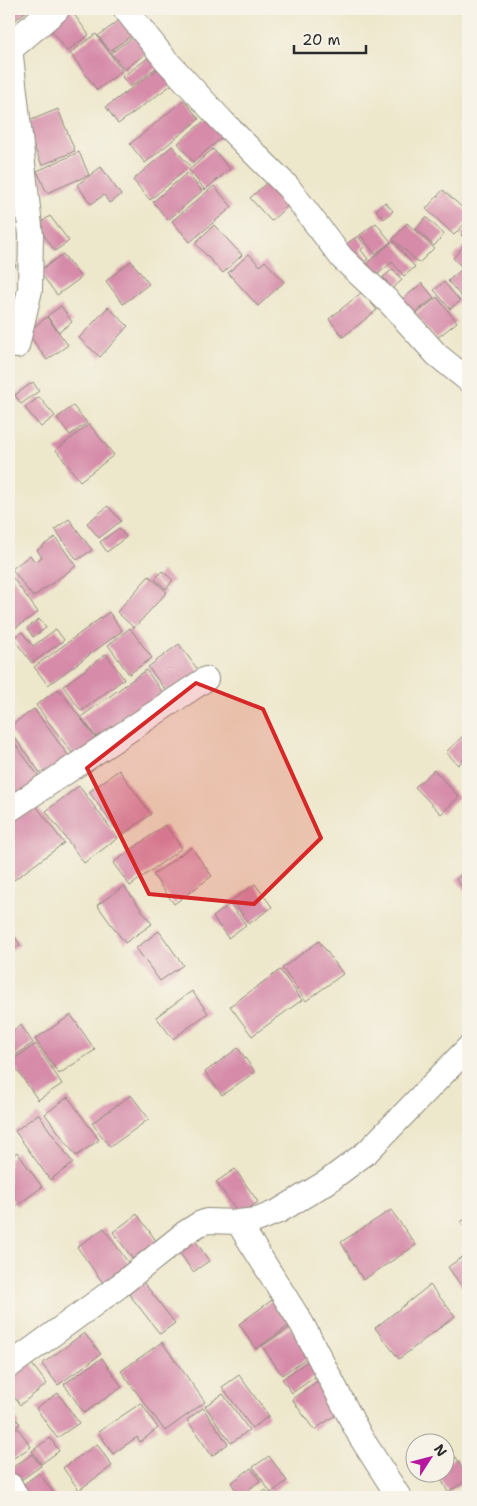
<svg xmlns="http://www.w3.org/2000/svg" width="477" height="1506" viewBox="0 0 477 1506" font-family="'Shantell Sans',sans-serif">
<rect width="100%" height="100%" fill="#f7f3e8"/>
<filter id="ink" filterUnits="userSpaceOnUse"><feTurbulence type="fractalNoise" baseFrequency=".02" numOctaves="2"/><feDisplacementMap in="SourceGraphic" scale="10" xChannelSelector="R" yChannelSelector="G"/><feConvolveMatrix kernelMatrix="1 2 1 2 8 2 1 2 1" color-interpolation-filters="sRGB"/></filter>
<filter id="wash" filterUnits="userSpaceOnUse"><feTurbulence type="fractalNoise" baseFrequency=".0096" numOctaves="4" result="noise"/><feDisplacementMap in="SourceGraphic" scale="20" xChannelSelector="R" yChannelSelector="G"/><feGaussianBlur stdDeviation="1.12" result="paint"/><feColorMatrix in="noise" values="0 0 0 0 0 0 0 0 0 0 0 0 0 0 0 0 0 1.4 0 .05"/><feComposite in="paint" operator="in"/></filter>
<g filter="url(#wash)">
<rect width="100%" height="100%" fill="#ede7cb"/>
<g id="blocks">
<path fill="#d68ba9" d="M9,9H29L9,25Z
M70,9L89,35L67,51L47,24Z
M128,14L139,30L110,51L98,36Z
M140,32L153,48L124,70L111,53Z
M96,34L122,71L97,90L70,53Z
M155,53L163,63L130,87L122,77Z
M162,66L174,83L118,124L106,107Z
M184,100L199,119L145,163L130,144Z
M58,109L75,151L42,165L24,123Z
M211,115L227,133L193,162L178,143Z
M172,146L190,166L150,200L133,180Z
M213,149L230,169L205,190L189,170Z
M79,152L89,175L47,193L37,171Z
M101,167L121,195L109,203L104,195L91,204L77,185Z
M187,173L202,191L168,220L153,202Z
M269,181L290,204L271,221L250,198Z
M214,186L232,207L190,242L172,221Z
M443,190L468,213V220L454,235L426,209Z
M385,202L393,211L384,219L376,210Z
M50,216L69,241L55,251L37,225Z
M426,217L444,234L434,246L416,229Z
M376,223L391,242L375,254L360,235Z
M407,223L434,248L419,263L393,239Z
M214,225L242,255L223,273L195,243Z
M468,227V242L461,235Z
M358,236L365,246L361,250L368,259L358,266L343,246Z
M393,241L415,267L404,276L392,262L377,275L367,263Z
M467,243L468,244V273L453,258Z
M63,254L81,278L57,295L39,271Z
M249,254L260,266L265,261L284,282L258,306L228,273Z
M9,255L16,266L9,271Z
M131,261L149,284L123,304L106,281Z
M393,269L402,280L392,289L383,277Z
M461,270L468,279V300L466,302L448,281Z
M444,282L460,301L450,309L434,290Z
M422,283L434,298L411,316L399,302Z
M362,292L377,310L343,337L329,319Z
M9,297L16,309L9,314Z
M437,297L457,322L436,339L416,314Z
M61,306L72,322L59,332L47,316Z
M108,307L128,326L100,357L79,338Z
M47,317L68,345L47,360L27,332Z
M33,382L39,391L21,404L15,395Z
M39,397L55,416L41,427L25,408Z
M73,406L87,423L70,435L57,418Z
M89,424L114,455L80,481L56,450Z
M108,506L121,521L99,538L87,523Z
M69,519L92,550L77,560L55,529Z
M119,528L126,537L107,552L100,542Z
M55,537L76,566L33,597L12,569L30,555L35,562L42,557L37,550Z
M162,571L173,580L166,589L155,579Z
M9,573L38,612L10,632L9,629Z
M149,576L167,592L134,628L117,612Z
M109,612L122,631L48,685L34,667Z
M39,619L46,628L33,637L27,628Z
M130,628L152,658L129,674L108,645Z
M56,629L64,640L32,663L13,638L22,632L33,646Z
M179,644L201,674L170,696L148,667Z
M106,654L124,679L81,711L63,686Z
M146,670L167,698L102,745L81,717Z
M59,689L100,744L78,761L36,705Z
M34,709L71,759L44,778L9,730V727Z
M468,731V755L458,765L446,752Z
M9,736L43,782L16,802L9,792Z
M119,770L151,814L121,836L89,792Z
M434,770L459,797L441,814L415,787Z
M79,786L118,838L84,863L46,811Z
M34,803L64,843L14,880L9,872V822Z
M165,825L182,848L130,886L113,863Z
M191,847L212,876L174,904L153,875Z
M468,870V895L456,879Z
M255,884L272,907L249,924L232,900Z
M124,886L152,924L125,943L97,905Z
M230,904L246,925L228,938L213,917Z
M9,928L20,945L9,952Z
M159,931L183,965L160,981L136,948Z
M319,941L343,974L306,1001L282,968Z
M280,970L302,1000L252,1036L230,1006Z
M192,991L208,1013L173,1039L156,1017Z
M71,1015L95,1050L59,1074L35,1039Z
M21,1025L33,1043L9,1060V1033Z
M36,1044L62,1084L38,1100L11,1061Z
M238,1048L255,1072L222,1095L205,1072Z
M131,1095L149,1119L110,1147L92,1123Z
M68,1097L99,1140L76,1156L45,1114Z
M38,1114L73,1163L50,1180L15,1131Z
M17,1152L42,1187L16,1206L9,1195V1159Z
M235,1169L258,1202L240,1215L216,1182Z
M391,1210L416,1245L363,1280L341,1242Z
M137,1214L162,1249L138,1266L113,1232Z
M468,1217V1233L461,1222Z
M104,1228L132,1268L106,1287L77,1247Z
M195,1240L209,1261L193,1272L179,1252Z
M468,1253V1288L465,1291L448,1267Z
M141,1279L175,1323L160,1334L126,1290Z
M430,1285L455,1316L399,1359L375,1328Z
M279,1295L297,1320L256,1349L239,1324Z
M291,1327L311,1355L282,1375L262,1346Z
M84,1333L101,1354L58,1385L42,1364Z
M162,1342L205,1402L165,1431L121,1371Z
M102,1358L122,1387L84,1413L64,1384Z
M311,1359L321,1373L292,1393L282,1379Z
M31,1363L47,1384L20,1405L9,1390V1380Z
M239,1375L269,1416L252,1428L222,1387Z
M322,1378L344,1409L314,1430L292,1399Z
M58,1393L79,1423L57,1438L36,1408Z
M223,1394L249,1430L231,1443L205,1406Z
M141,1403L158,1428L140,1442L137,1437L113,1454L98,1432Z
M203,1408L228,1444L212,1456L187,1420Z
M9,1409L20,1424L9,1432Z
M18,1428L31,1447L9,1461V1435Z
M50,1438L59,1451L41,1464L32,1451Z
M97,1444L112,1466L79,1490L63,1468Z
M32,1454L41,1466L18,1482L9,1470Z
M269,1456L287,1481L271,1493L253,1467Z
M456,1457L468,1480L448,1492L438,1474H444V1464Z
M251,1468L260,1481L240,1496L231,1483Z
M39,1473L55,1495L52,1497H27L20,1487Z
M266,1490L272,1497H256Z"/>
</g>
</g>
<g filter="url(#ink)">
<use href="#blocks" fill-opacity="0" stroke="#8c897b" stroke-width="1"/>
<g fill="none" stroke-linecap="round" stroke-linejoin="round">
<g stroke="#8c897b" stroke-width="26">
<path id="minor" d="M125,9L165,59L224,123L288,187L342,258L390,303L437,355L468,380
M10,47L31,235L30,290L17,346
M9,810L206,679
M238,1222L302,1324L360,1436L399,1497
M9,1366L119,1286L185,1233L199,1224L207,1221L238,1222L257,1220L279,1211L327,1182L367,1152L468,1048"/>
</g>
<g stroke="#8c897b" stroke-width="30">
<path id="tertiary" d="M9,48L55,9
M9,1487L14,1497"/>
</g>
<use href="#minor" stroke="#fff" stroke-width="24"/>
<use href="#tertiary" stroke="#fff" stroke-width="28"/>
</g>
</g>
<path fill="#d62828" fill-opacity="0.2" stroke="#d62828" stroke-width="4" stroke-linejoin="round" d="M196,683L263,709L321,838L254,904L149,894L87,768Z"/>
<rect width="477" height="1506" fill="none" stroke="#f7f3e8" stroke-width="30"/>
<g transform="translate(430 1458) rotate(54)"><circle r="24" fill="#f7f3e8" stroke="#a5a39c"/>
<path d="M0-4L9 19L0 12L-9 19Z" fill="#b5179e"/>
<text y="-8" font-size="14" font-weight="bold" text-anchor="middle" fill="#2b2b2b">N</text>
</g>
<path d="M294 45v8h72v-8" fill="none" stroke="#2b2b2b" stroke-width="2.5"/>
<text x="302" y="45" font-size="15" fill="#2b2b2b" stroke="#f7f3e8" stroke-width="4" paint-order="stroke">20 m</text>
</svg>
